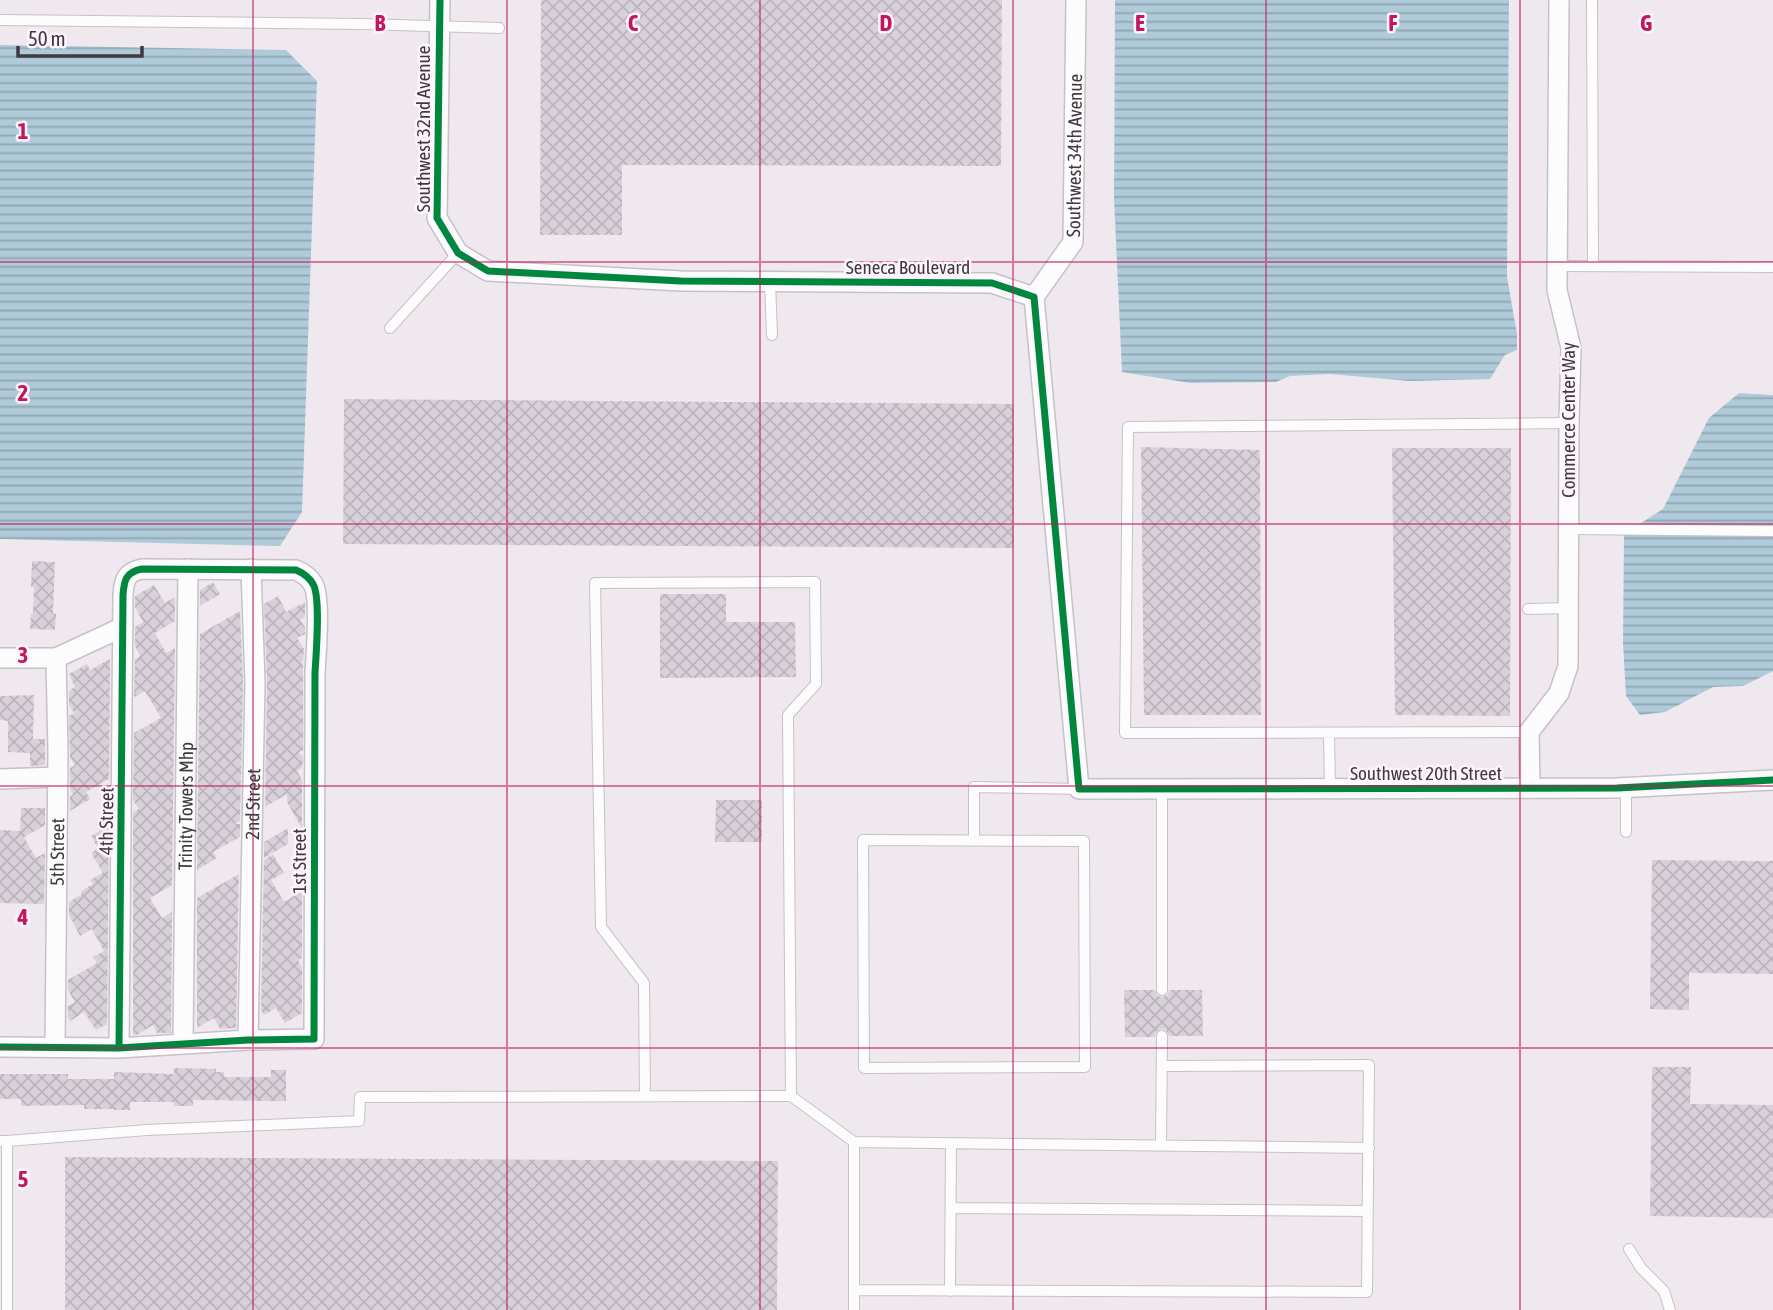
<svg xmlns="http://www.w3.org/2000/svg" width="1773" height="1310" viewBox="0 0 1773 1310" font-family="'Asap Condensed',sans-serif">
<defs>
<pattern id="water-rules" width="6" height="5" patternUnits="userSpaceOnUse" patternTransform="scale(1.75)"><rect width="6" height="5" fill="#afcad8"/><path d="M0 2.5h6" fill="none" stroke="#90a5b1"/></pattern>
<pattern id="building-cross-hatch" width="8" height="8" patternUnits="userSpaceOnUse" patternTransform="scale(1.75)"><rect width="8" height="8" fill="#d9d1da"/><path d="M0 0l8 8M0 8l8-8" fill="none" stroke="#bbb4bc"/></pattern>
</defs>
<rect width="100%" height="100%" fill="#efe9ef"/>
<path fill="url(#water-rules)" d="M1115,0H1509L1507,277L1517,334V350L1505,355L1490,379L1409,381L1330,374L1290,376L1276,382L1190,383L1122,372L1114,198Z
M0,45L286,50L317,81L302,512L280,546L0,539Z
M1739,393L1773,395V671L1743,686L1713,687L1665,712L1640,715L1626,696L1623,643L1624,534L1663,509L1709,418Z"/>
<path fill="url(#building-cross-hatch)" d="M541,0H1002L1001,166L622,165V235H540Z
M344,399L1014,404V548L343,544Z
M1141,447L1260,450L1261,715H1144Z
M1392,448H1511L1510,716L1395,715Z
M32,561L55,562L53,614H56L55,630L30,629L31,614H33L34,587H31Z
M213,582L220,594L200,606V590Z
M154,585L165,603L175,597V621L155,633L166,653L175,648L172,885L150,898L162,918L172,912L171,1033H157L153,1025L137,1035H133V812L139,809L133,800L134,733L161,718L145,691L135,697L134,695L135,660L140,656L135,646V627L143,622L135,607V596Z
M660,594H726V622H795L796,677L660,678Z
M278,596L286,612L305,602V617L300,620L305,627V634L297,638L304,649L303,661L301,662L303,666V750L299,752L303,757L302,768L297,771L302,780V829L287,802V794L265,807L267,682L264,604Z
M240,611L243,682L240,821L235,824H240V837L213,852L217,858L197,870L200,634Z
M110,659L109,779L86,792L90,799L70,811V796L73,795L70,789V768L75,765L70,757L69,716L74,713L69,705V691L75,687L69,674L87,664L90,670Z
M34,695L33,739H45V765L30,766V753L8,752V721L0,720V696Z
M716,800H762V842H715Z
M21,808H45V825L24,837L36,858L45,853L44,904L0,903V830L20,831Z
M109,817L107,1024L96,1030L84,1012L70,1021L68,1017V1006L75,1002L68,990V980L97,963L93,957L104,951L92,929L80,936L69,915V902L82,894L81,891L93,884L90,880L103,873L91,853L98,848L91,836L100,831L96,824Z
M288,828V844L264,858V842Z
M273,854L284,873L271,880L284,902L302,891V958L298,960L302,968V1013L285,1023L276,1008L264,1015L261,1010L264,860Z
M1652,860L1773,861V974L1689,973V1010L1650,1009Z
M239,874L236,1028L220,1029L214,1018L197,1028V898Z
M1124,990H1155L1158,996L1163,997L1168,994L1169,990H1202L1203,1036H1169L1166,1030L1161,1029L1156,1032L1155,1037H1125Z
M1652,1067H1691L1690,1104L1773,1105V1218L1650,1216Z
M174,1068L216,1069V1072H224V1077H271V1070H286V1101L193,1100V1106H174V1102H130V1110H114V1109H84V1105L21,1106V1099H0V1074H68V1079H114V1072L174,1074Z
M65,1157L778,1161L777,1310H65Z"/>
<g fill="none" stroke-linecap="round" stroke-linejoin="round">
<g stroke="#c6c1c6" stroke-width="12">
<path id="service" d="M1592,0L1593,266
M0,20L361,24L499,28
M1557,266L1773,267
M770,282L772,335
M390,328L458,253
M1569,529L1773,531
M1528,609L1569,608
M1529,732L1125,733L1128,427L1569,423
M1329,733L1330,789
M1626,832V788
M863,840L1084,841L1085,1067L864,1068Z
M974,841V787L1079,789
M1162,990V789
M645,1096L644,983L601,927L595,583L815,582L816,684L788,715L791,1096
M0,1141H7V1310
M7,1141L147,1130L359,1121L360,1097L791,1096L854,1142L1369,1148
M854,1142V1310
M1161,1145L1162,1036
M951,1208L1368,1211
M1629,1249L1641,1268L1664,1291L1670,1310
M854,1290L1367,1292L1369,1065L1162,1066
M950,1291L951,1143"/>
</g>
<g stroke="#c6c1c6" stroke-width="22">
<g id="minor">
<path d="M440,0L437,218L458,253L488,271L681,281L992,283L1034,297L1079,789L1617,788L1773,780"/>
<path id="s1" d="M1034,297L1073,242L1076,0"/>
<path d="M0,658H56L123,627"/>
<path d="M0,779L58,777"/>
<path d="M1530,788L1529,732L1559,693L1568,666L1569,423L1571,348L1557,290L1559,0"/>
<path id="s2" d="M248,1040L255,682L251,569"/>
<path id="s3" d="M183,1044L188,569"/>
<path id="s4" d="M55,1046L58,752L56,658"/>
<path d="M0,1047L119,1048L248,1040L314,1039L315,673C316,655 321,597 313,584C309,577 303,573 296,570L142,569C126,572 124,580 123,595L119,1048"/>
</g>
</g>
<use href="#service" stroke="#fdfcfd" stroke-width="10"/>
<use href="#minor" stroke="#fdfcfd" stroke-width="19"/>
<g stroke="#fef4fe" stroke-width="11">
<path id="cycleway" d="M440,0L437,218L458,253L488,271L681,281L992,283L1034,297L1079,789L1617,788L1773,780
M0,1047L119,1048L248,1040L314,1039L315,673C316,655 321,597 313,584C309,577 303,573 296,570L142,569C126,572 124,580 123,595L119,1048"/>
</g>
<use href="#cycleway" stroke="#00873e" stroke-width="7"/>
</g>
<path fill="none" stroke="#c2185b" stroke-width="2" stroke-opacity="0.55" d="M253,0V1310M507,0V1310M760,0V1310M1013,0V1310M1266,0V1310M1520,0V1310M0,262H1773M0,524H1773M0,786H1773M0,1048H1773"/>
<g text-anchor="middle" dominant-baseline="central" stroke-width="5" stroke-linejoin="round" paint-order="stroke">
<g font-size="19" fill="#3f3a3f" stroke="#fef4fe">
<text transform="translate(423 129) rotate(-90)">Southwest 32nd Avenue</text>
<text stroke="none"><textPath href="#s1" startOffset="154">Southwest 34th Avenue</textPath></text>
<text x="908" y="267">Seneca Boulevard</text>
<text transform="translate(1568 420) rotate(-90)">Commerce Center Way</text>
<text x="1426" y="773">Southwest 20th Street</text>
<text stroke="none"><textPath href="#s2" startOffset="236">2nd Street</textPath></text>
<text stroke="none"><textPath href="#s3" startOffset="238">Trinity Towers Mhp</textPath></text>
<text transform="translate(106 821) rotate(-89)">4th Street</text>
<text stroke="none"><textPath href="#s4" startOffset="194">5th Street</textPath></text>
<text transform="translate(299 861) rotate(-90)">1st Street</text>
</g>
</g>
<g font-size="23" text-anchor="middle" font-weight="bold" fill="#c2185b" stroke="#fef4fe" stroke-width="5" stroke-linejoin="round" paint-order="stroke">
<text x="380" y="31">B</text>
<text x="633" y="31">C</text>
<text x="886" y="31">D</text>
<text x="1140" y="31">E</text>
<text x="1393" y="31">F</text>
<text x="1646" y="31">G</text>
<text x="23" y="139">1</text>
<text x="23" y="401">2</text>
<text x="23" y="663">3</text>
<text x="23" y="925">4</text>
<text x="23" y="1187">5</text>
</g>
<path d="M18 46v10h124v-10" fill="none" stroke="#3f3a3f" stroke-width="3.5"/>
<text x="28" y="46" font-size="21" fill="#3f3a3f" stroke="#fef4fe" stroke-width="5" paint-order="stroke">50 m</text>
</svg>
